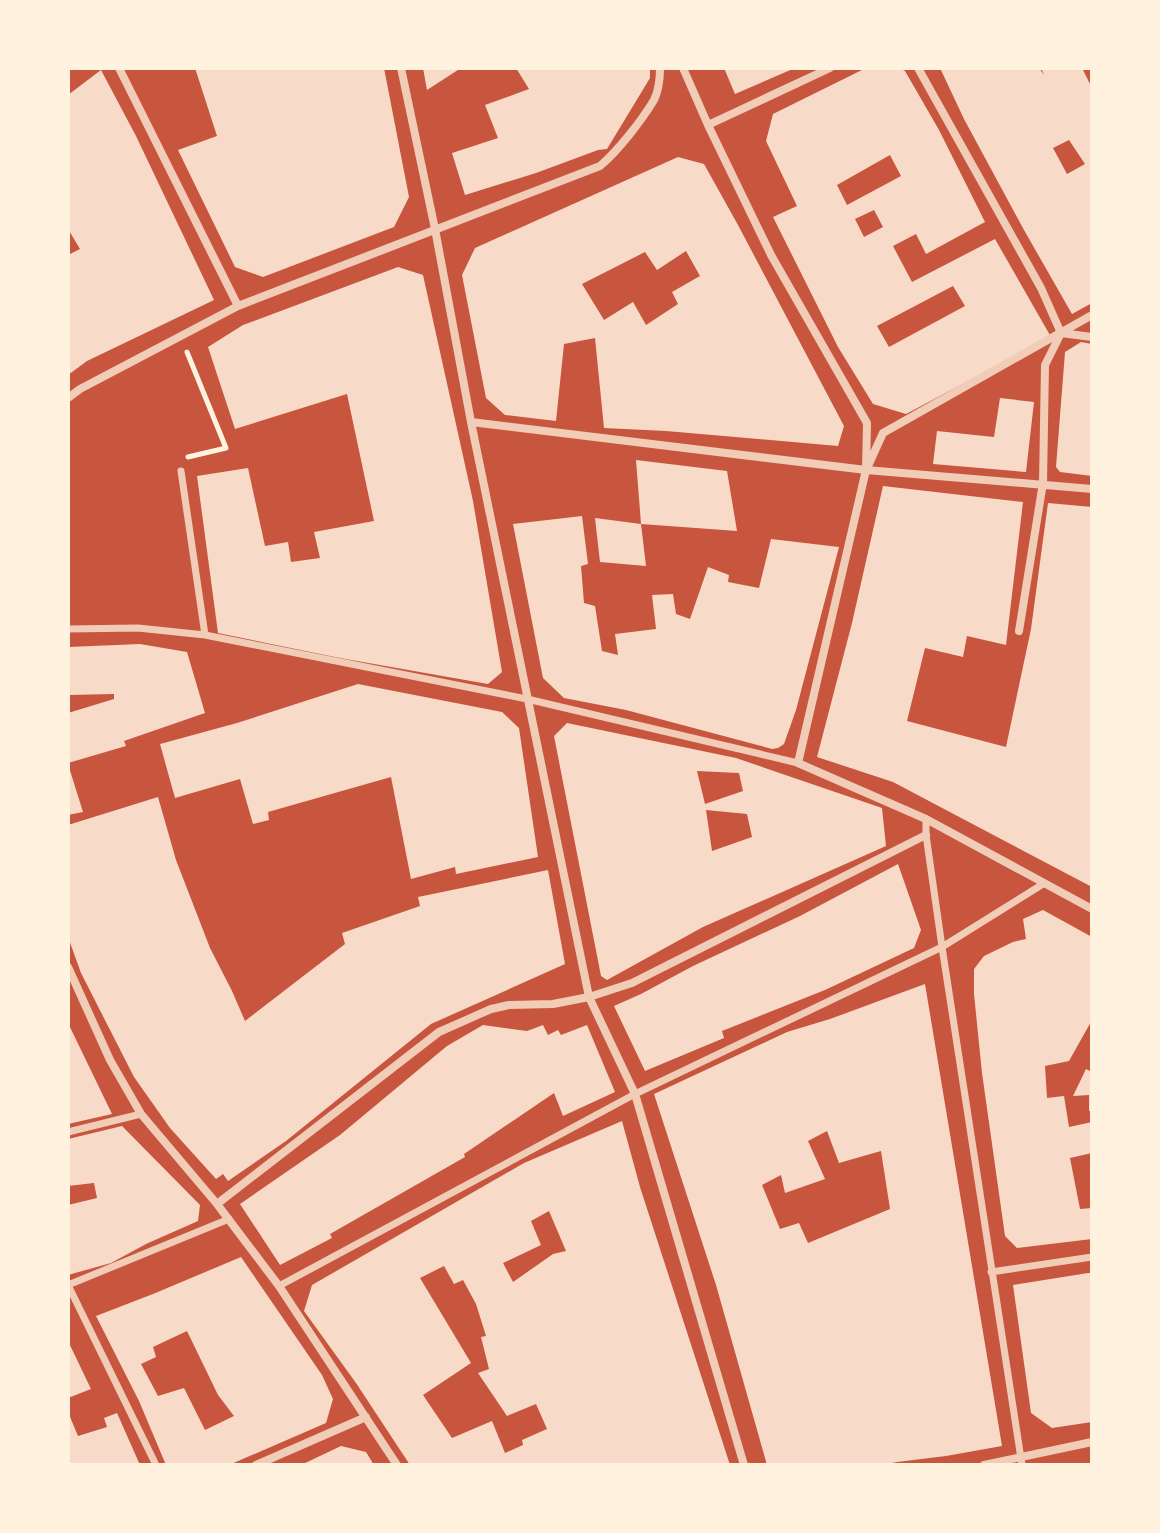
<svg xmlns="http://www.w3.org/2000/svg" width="1160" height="1533" viewBox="0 0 1160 1533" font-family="Overpass,sans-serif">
<rect width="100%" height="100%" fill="#c8553d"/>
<path fill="#f7dbc8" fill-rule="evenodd" d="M195,68H384L409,197L394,227L263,277L235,267L178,150L217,136Z
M423,68H461L427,90Z
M516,68H650V78L607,149L598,150L536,173L465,195L452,153L498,138L485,105L529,89Z
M724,68H795L735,94Z
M866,68H899L905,71L939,130L985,222L926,254L916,234L893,246L912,282L995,239L1051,337L906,414L873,404L838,347L773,217L797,206L766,141L773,114ZM890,155L901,176L847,205L837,185ZM874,210L883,227L864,237L855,219ZM953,286L965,306L889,347L877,326Z
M940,68H1039L1044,75L1041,68H1082L1092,88V303L1072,314L1024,230L964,119ZM1069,140L1085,164L1067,174L1053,148Z
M101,70L136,136L214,300L87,361L68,375V255L80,249L68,229V95Z
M678,157L704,164L738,225L844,426L838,446L666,431L604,428L595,338L564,344L556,421L505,415L486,398L462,275L475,248ZM686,251L700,276L672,292L678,304L646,325L633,302L604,320L582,284L645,252L657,270Z
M398,267L423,275L473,501L502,672L488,684L340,658L218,633L197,476L248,468L265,546L288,542L291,562L320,558L314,532L374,521L347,394L235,429L208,347L243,325Z
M1081,342L1092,344V476L1060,472L1056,467L1065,352Z
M1000,398L1034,402L1026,472L933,464L937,431L994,437Z
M636,460L727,471L737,531L641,524L646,566L600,562L595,518L641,524Z
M883,486L1023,502L1006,645L967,636L963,657L925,648L907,721L1006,747L1031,629L1048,503L1092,507V887L893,782L817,757L852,623Z
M582,516L588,564L581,566L584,603L595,606L602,651L618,655L615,634L656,629L652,595L673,594L676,614L690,619L708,567L729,575L728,582L759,588L771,539L839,547L796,710L784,744L778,748L772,749L626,710L564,698L543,678L513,524Z
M140,644L187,652L205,713L124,741L126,746L68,763V713L114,699V694L68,695V647Z
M358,684L502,712L519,728L538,857L456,874L455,867L411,879L391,777L268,812L269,820L253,824L240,779L175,798L160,744L237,723Z
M567,723L736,758L882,808L886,846L703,927L607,980L601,976L554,736ZM697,771L739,773L743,791L705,804ZM706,810L747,814L752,837L712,851Z
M68,764L83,812L68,815Z
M158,797L176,860L210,948L232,991L245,1021L345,944L342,933L420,906L418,897L548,870L565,964L431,1024L286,1141L228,1181L223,1174L216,1179L170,1128L134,1077L81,973L68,937V825Z
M898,864L921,930L914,948L825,990L722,1031L724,1038L645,1071L614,1006L641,994L693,966L800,916Z
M1043,910L1092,937V1020L1069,1061L1045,1066L1047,1098L1064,1096L1069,1127L1092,1122V1153L1070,1158L1080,1209L1092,1208V1239L1017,1248L1005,1236L982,1073L974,994V969L984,956L1013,942L1026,939L1023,919Z
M925,984L1002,1446L946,1456L897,1462L883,1465H767L716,1285L654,1094L787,1032L830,1019ZM827,1131L839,1163L881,1151L890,1209L808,1243L799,1223L780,1229L762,1185L781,1175L785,1193L825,1179L808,1141Z
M68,1023L112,1114L68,1124Z
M483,1025L527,1031L543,1025L548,1035L558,1030L561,1035L587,1025L615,1092L563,1116L554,1093L464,1154L465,1157L330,1234L332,1238L280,1265L240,1204L340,1135L447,1046Z
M1086,1069L1092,1072V1111H1089V1095L1073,1096Z
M622,1121L640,1187L730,1465H410L356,1383L304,1311L312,1285L524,1163ZM549,1211L566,1251L553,1254L513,1282L503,1263L541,1245L531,1221ZM444,1266L454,1284L463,1280L476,1304L486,1336L481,1337L489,1369L478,1373L507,1416L536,1404L547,1429L522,1440L523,1445L505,1453L492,1421L452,1438L423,1395L471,1363L420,1278Z
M122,1126L200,1205L198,1221L146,1244L111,1263L68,1275V1205L97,1198L94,1183L68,1186V1139Z
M241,1257L322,1375L333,1399L326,1423L229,1465H166L139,1401L96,1316L153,1294ZM187,1331L218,1395L234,1416L205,1430L184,1388L158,1396L141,1364L156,1357L153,1347Z
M1088,1273H1092V1422L1052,1428L1031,1413L1013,1285Z
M68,1341L91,1389L68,1398Z
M68,1412L78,1436L107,1427L104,1418L117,1413L140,1465H68Z
M341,1446L366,1452L374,1465H301Z"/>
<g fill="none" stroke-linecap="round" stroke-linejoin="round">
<path stroke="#fff3e0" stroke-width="5" d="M187,352L226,448L188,457"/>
<path stroke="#f1ccb7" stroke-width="7" d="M181,471L205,635
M68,629L138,628L205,635L527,699L798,763
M926,819V835L942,947L1043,884
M68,1132L141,1114
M991,1272L1092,1257
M68,1285L156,1465
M68,1285L229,1219
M279,1286L635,1094L942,947L1022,1465"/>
<path stroke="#f1ccb7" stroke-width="8" d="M119,68L238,306
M401,68L435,229L471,422L589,997L635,1094L744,1465
M683,68L708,125L771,255L867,423L866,470L798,763L926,819L1092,909
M918,68L1041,288L1061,333L1045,365L1043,483L1019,631
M708,125L830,68
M1061,333L1092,337
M68,398L80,389L238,306L600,166C618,151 642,120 654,100C659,90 660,79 660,68
M471,422L866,470L1092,489
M868,466L883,433L1092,315
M68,967L110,1060L141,1114L217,1204L279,1286L397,1465
M217,1204L439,1032L491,1009L509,1005L553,1004L589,997L632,983L926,835
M256,1465L366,1417
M984,1465L1092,1442"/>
</g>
<rect width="1160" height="1533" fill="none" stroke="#fff3e0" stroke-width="140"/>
</svg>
